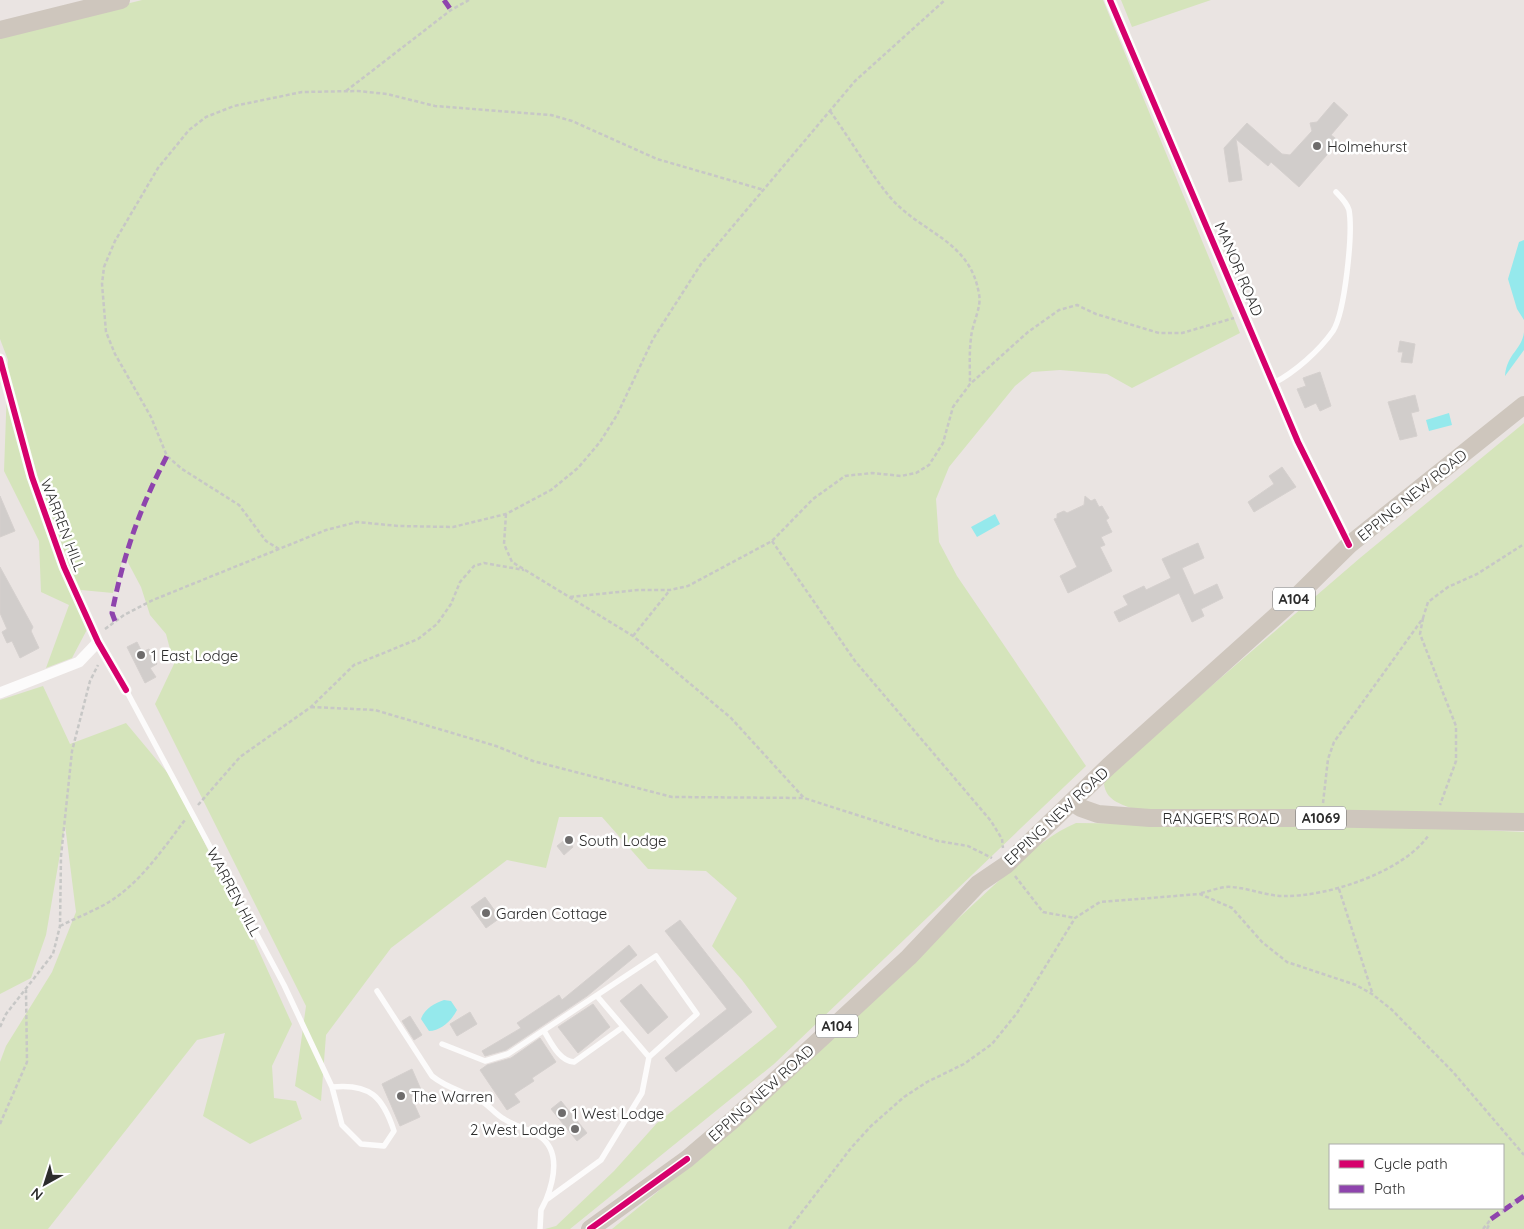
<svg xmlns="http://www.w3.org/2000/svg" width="1524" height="1229" viewBox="0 0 1524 1229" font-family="Quicksand,sans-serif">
<rect width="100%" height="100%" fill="#eae4e2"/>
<path fill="#d5e4bb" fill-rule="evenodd" d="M142,0H1103L1240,333L1132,388L1107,374L1060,370L1032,372L1015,386L949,467L936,499L939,542L957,576L1086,766L774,1064L570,1229H545L556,1226L614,1171L657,1123L777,1027L742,980L712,946L737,898L706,871L648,869L602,817H559L546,868L507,860L391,948L326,1035L321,1101L295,1086L306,1006L155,704L174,664L166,634L150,615L141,587L124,555L113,593L81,590L91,622L72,658L46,668L69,605L41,592L39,541L4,471L8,360L0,339V33L34,27Z
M1121,0H1211L1132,27Z
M1524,423V816L1134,809C1120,804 1106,800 1104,784L1110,773L1360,558Z
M43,686L70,744L126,723L171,777L253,938L292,1024L272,1066L274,1098L296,1101L302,1119L250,1144L203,1116L225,1033L197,1040L48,1229H0V1062L6,1046L52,972L76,912L65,825L46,935L31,978L0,994V700Z
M1076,823L1411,827L1524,832V1229H612C702,1157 788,1081 871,1001C911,963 951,925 992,887C1018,864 1043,837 1076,823ZM1330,1145H1503V1208H1330Z"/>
<path fill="#95e9ec" d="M1524,240V320L1517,309L1508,279L1519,242Z
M1524,332V350L1505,376C1507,353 1522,350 1524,332Z
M1449,413L1452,425L1429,431L1426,420Z
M995,514L1000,524L977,537L971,527Z
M444,1000L451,1001L457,1010C452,1020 441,1031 429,1031L421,1019C424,1009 435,1003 444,1000Z"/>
<path fill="#d1cdcb" stroke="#d5d0ce" d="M1334,102L1348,115L1331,135L1339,141L1299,187L1271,162L1268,166L1236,139L1242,180L1229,182L1224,148L1247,123L1282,154L1290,155L1312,131L1310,123L1317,122Z
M1400,341L1415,344L1412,363L1401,362L1403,352H1398Z
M1320,372L1331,406L1320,411L1316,403L1305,408L1297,389L1306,386L1303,378Z
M1415,395L1419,411L1411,413L1417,436L1400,440L1388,402Z
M1282,467L1296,487L1254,512L1248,502L1274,484L1269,476Z
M0,496L15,531L0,537Z
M1085,496L1091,501L1095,499L1099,507L1102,506L1109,518L1106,520L1112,532L1101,537L1105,545L1100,547L1112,571L1068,593L1060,576L1077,567L1054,519L1057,518V514L1064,511L1067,513L1084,505Z
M1198,543L1204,558L1182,568L1194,595L1217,584L1223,598L1201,609L1204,616L1192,622L1179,593L1119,622L1114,612L1128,605L1123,596L1144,586L1146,590L1171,578L1162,559Z
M0,567L33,627L31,631L39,648L20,658L12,641L7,643L2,632L7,629L0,613Z
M137,642L142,652L149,649L157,664L150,668L156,677L145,683L127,647Z
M567,838L573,847L564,855L557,846Z
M485,897L500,918L486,928L471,907Z
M680,920L752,1012L676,1072L665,1058L727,1009L665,931Z
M629,945L637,955L587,996L506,1050L485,1056L482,1051L521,1028L517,1023L559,995L562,1000Z
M641,984L668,1017L648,1034L620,1001Z
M593,1004L610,1027L578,1053L558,1027Z
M470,1012L477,1024L457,1036L450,1024Z
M410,1016L422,1035L414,1040L402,1021Z
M540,1038L556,1062L532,1078L534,1081L514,1094L520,1102L507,1110L480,1070L487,1065L511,1058Z
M412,1069L422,1092L411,1097L420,1117L400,1126L382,1084Z
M561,1101L587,1133L577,1141L551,1109Z"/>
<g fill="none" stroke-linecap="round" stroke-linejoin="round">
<path stroke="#c7c7c6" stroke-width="2.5" stroke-dasharray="4 2.5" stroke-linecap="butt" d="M346,91L451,10L469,0
M830,111C850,139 868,170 889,196C921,234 970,239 979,294C982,307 972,324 971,338C969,353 970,369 970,384
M506,514L504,544L512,562L633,636L731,718L804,798L938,841L968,846L992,858
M772,541L855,661L991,821L1002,839L1003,848
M279,549L266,541L239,505L182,469L167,456L151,417L115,354L106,332L102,284L104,267L115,241L158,168L189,130L206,117L234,106L302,92L358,91L387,94L435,106L551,115L572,121L657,159L764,190
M570,597L638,590H670L688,586L772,541L813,499L845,476L872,473L901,476L916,473L929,465L943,443L953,407L970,384L1028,332L1059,310L1077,305L1096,314L1159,333H1182L1234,318
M1423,618L1420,634L1456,726V761L1440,805
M105,629L124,615L153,600L326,530L357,522L398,526L453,527L506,514L551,490L578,468L600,442L617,415L653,339L701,264L855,81L945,0
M633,636L670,590
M311,707L375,710L496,746L533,761L672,797L804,798
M1323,803L1328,759L1334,742L1416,628L1423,618L1428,602L1448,587L1477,574L1524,544
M198,805L240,757L311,707L354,665L418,639L437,624L451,604L460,582L474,566L484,563L524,570
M1015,876L1043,912L1075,918
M1339,889L1372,992
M1201,893C1211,891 1222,886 1231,887C1249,888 1266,896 1284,896C1327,897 1403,872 1428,836
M60,926C76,918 94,911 109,902C141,882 162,850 185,820
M0,1027L6,1014L53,954L60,926L61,856L72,751L90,681L98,665
M0,1124L27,1062L26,990
M1502,1212L1524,1196
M789,1229L851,1148L871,1126L904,1097L927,1082L964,1064L992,1044L1017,1013L1075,918L1100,902L1200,894L1232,908L1262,942L1287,962L1356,985L1372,994L1391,1009L1453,1072L1524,1155
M1483,1229L1491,1219
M1487,1229L1490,1223"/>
<path stroke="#fcfbfb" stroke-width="5.5" d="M1274,383C1295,372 1319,351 1333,331C1345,312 1353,233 1349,210C1347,203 1341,197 1336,192
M126,690L284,985L332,1087L342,1125L361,1144L384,1146L394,1131C383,1097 370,1083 332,1087
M377,991L432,1076C448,1089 463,1091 480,1100C489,1105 495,1114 504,1119C515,1126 529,1129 539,1136C561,1150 554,1180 546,1200
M597,996L649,1057
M544,1031C551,1042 559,1061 574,1062L623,1027
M442,1044L485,1061L508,1054L656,956L697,1014L649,1057L642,1093L601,1160L546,1200L541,1210L540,1229"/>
<path stroke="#fcfbfb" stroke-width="11" d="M1110,0L1298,442L1349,545
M0,359L32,477L64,567L98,642L126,690
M0,693L79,662L98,642"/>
<path stroke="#cec6bd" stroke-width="18" d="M0,30L121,0
M1072,802L1081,808L1098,814L1150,818H1306L1524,822
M590,1229L687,1159L734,1119L909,957L978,884L1006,865L1109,766L1287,606L1349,545L1524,405"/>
<path stroke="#8e44ad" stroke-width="5" stroke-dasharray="10 5" stroke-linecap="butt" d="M444,0L451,10
M115,621L112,613C123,556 140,507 167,456
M1491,1219L1524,1196"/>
<g stroke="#fff" stroke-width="9">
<path id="cycleway" d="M1110,0L1298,442L1349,545
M0,359L32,477L64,567L98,642L126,690
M590,1229L687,1159"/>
</g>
<use href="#cycleway" stroke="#d6006c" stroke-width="6"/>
</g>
<g fill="#6e6c6c" stroke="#fff" stroke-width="2">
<circle cx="1317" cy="146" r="5"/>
<circle cx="141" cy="655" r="5"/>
<circle cx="569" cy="840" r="5"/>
<circle cx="486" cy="913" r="5"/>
<circle cx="401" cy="1096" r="5"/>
<circle cx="562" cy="1113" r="5"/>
<circle cx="575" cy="1129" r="5"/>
</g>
<g text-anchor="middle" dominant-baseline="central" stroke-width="5" stroke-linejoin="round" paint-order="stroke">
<g fill="#fff" stroke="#6b6b6b" stroke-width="1">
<rect x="1273" y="587.5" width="42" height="23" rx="4"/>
<rect x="1296" y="806.5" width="50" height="23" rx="4"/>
<rect x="816" y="1014.5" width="42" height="23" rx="4"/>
</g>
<g font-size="14" font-weight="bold" fill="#2c2c2c">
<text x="1294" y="599">A104</text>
<text x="1321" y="818">A1069</text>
<text x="837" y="1026">A104</text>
</g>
<g font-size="15" fill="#2c2c2c" stroke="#fff" text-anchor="start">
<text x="1327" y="146">Holmehurst</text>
<text x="151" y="655">1 East Lodge</text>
<text x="579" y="840">South Lodge</text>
<text x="496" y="913">Garden Cottage</text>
<text x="411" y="1096">The Warren</text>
<text x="572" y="1113">1 West Lodge</text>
<text x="565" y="1129" text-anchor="end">2 West Lodge</text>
</g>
<g font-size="15" fill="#2c2c2c" stroke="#fff">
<text transform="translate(1239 269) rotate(67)">MANOR ROAD</text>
<text transform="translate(1412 495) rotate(-39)">EPPING NEW ROAD</text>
<text transform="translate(63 525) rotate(69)">WARREN HILL</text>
<text transform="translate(1056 816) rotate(-43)">EPPING NEW ROAD</text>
<text x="1221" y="818">RANGER'S ROAD</text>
<text transform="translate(234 892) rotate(62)">WARREN HILL</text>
<text transform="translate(761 1093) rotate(-42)">EPPING NEW ROAD</text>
</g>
</g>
<rect x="1329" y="1144" width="175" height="65" fill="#ffffff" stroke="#ababab"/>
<rect x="1339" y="1160" width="25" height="8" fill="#d6006c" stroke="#ababab"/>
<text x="1374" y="1169" font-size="15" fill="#2c2c2c">Cycle path</text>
<rect x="1339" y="1185" width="25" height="8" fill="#8e44ad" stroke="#ababab"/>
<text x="1374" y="1194" font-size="15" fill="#2c2c2c">Path</text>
<g transform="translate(45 1184) rotate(219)" stroke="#ffffff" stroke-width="4" paint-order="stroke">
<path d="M0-4L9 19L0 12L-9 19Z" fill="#2c2c2c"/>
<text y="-8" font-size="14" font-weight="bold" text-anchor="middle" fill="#2c2c2c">N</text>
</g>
</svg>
